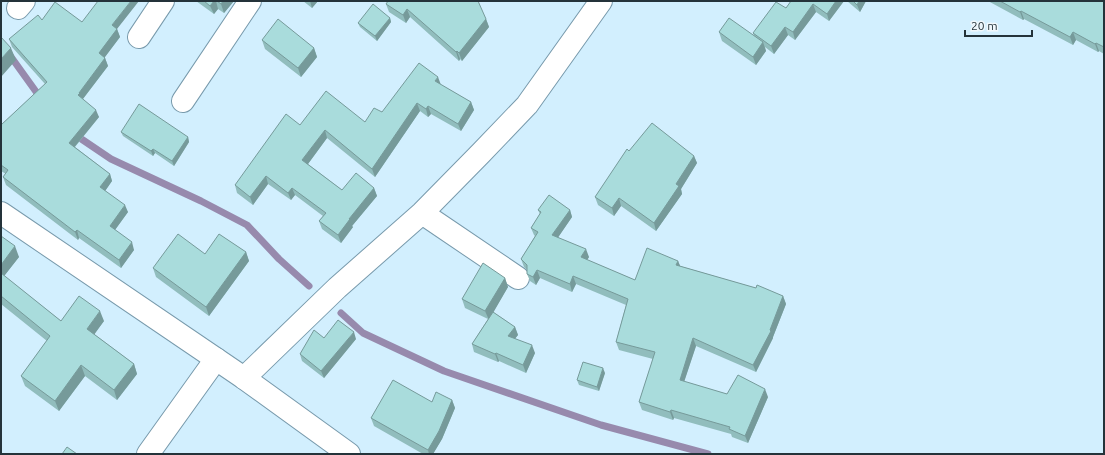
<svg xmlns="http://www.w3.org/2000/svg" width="1105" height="455" viewBox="0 0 1105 455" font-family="Ubuntu,sans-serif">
<rect width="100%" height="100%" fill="#d2effe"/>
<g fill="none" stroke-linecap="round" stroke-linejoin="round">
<path stroke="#978aad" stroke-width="7" d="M1,43L42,100
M74,134L111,159L201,201L247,225L279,259L309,286
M341,313L363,333L444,371L601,425L708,454"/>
<g stroke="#789aac" stroke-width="24">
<path id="minor" d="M18,8L24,1
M139,37L163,1
M183,101L250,1
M422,213L518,278
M244,378L337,288L422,213L481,153L527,105L601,1
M148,454L216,359"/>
</g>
<g stroke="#789aac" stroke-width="24">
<path id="major" d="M1,213L244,378L349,454"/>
</g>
<use href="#minor" stroke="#fff" stroke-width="22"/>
<use href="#major" stroke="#fff" stroke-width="22"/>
</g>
<path fill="#91bdbd" d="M196,1H234L224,13L218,9L214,14Z
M303,1H318L312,8Z
M791,1H844L829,21L816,12L795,40L788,35L774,54L765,47L766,51L756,65L722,41L719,32L754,36L753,33L786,8Z
M847,1H866L860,12Z
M988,1H1104V54L1099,51L1098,52L1076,40L1073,45L1024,19L1023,20Z
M386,4L486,19L489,27L462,61L460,59L459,61L410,17L406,23L389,12Z
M390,18L391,22L377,41L360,27L358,23Z
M42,20L82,22L117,29L120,37L104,58H105L108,66L83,99L99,117L75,147L110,174L112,181L105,191L128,212L115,230L134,250L121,268L79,238L78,240L6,185L3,177L6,174L1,171V125L45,84L12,47L9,39Z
M262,40L314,48L317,57L301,77L265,49Z
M441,85L471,102L474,110L461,131L431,114L428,117L420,111L375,177L327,138L308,164L342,190L374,188L377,196L352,226L353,227L341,243L322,229L319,221L323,216L295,195L291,200L268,184L253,205L237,193L235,185L300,125L365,122L382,112Z
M121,132L188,137L189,142L174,166L155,153L153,156L123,136Z
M629,151L694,156L697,163L681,189L682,194L656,231L621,206L614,216L598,205L595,197Z
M538,210H570L572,217L558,237L589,257L587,260L635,280L678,261L680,266L783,296L786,304L773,337V338L756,372L696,346L684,382L727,394L768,397L748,443L732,437L731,434L674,418L673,420L642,410L639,402L653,359L619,350L616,342L626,305L576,284L572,292L540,278L536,285L530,281L527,274V270L524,267L521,259L535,236L534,235L531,228L540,214Z
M1,236L19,257L4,276L61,321H104L94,334L134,364L137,374L117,400L85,376L59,411L25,386L21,376L47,341L1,304Z
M246,252L249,261L209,316L156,277L153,268L205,254Z
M505,278L508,287L493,312L515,327L518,335L515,338L535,353L526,373L499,361L498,362L474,352L472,344L488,319L465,308L462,299Z
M324,338L356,339L324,378L302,361L300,354Z
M605,373L599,391L579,385L577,380Z
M452,400L455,408L442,439L433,454H423L374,426L371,418L432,402Z"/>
<path fill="#769a9a" d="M131,1H139L117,29L120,37L102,61L99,53L112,25Z
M214,1H216L218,9L214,14L210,6Z
M223,1H234L224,13L221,4Z
M310,1H318L312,8Z
M836,1H844L829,21L827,14Z
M859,1H866L860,12L857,5Z
M813,4L816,12L795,40L793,32Z
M407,9L410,17L406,23L403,15Z
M1021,11L1024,19L1023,20L1020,12Z
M390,18L391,22L377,41L375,36Z
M486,19L489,27L462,61L459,53Z
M785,27L788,35L774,54L771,46Z
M1073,32L1076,40L1073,45L1070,37Z
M763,42L766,51L756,65L753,57Z
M1096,43L1099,51L1098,52L1095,44Z
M11,48L16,60L1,77V59Z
M314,48L317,57L301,77L298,68Z
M457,51L460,59L459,61L456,52Z
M105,58L108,66L82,100L78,95L79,93Z
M438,77L441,85L435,81Z
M471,102L474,110L461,131L458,124Z
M417,103L420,111L375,177L372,169Z
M428,106L431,114L428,117L426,109Z
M96,110L99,117L72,150L69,143Z
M325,130L327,138L305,168L302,160Z
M188,137L189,142L174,166L172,161Z
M153,149L155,153L153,156L151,151Z
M694,156L697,163L681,189L682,194L656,231L654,223L676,184Z
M110,174L112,181L103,194L100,187Z
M266,176L268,184L253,205L250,197Z
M292,188L295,195L291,200L288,193Z
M374,188L377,196L352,226L353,227L341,243L338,235L349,219Z
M619,198L621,206L614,216L612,208Z
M125,205L128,212L112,234L110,226Z
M570,210L572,217L555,242L552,235Z
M77,230L79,238L78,240L75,232Z
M132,242L134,250L121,268L119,260Z
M15,246L19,257L1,280V265Z
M586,249L589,257L584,265L581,257Z
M246,252L249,261L209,316L206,307Z
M678,261L681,268L676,265Z
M537,270L540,278L536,285L533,277Z
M573,276L576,284L572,292L570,284Z
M505,278L508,287L489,320L485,311Z
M783,296L786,304L773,337V338L756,372L753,365L770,330Z
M100,311L104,321L91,339L87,329Z
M515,327L518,335L511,344L508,336Z
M354,332L356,339L324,378L321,371Z
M693,338L696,346L682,388L680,380Z
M532,345L535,353L526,373L523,365Z
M496,353L499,361L498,362L495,354Z
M134,364L137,374L117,400L114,390Z
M81,365L85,376L59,411L55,401Z
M603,368L605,373L599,391L597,387Z
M765,389L768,397L748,443L745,436Z
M452,400L455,408L442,439L433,454H429L428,450Z
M671,410L674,418L673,420L670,412Z"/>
<path fill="#a9dcdc" stroke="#769a9a" d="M98,1H131L112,25L117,29L99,53L105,58L79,93H80L78,95L96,110L69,143L110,174L100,187L125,205L110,226L132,242L119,260L77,230L75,232L3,177L8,170L1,165V125L47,82L9,39L38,15L42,20L55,2L82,22Z
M204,1H214L210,6Z
M217,1H223L221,4Z
M388,1H478L486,19L459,53L457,51L456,52L407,9L403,15L386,4Z
M791,1H836L827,14L813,4L793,32L785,27L771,46L753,33L776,2L786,8Z
M853,1H859L857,5Z
M1000,1H1104V47L1096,43L1095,44L1073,32L1070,37L1021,11L1020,12Z
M373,4L390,18L375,36L358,23Z
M729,18L763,42L753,57L719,32Z
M278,19L314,48L298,68L262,40Z
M1,37L11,48L1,59Z
M419,63L438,77L435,81L471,102L458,124L428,106L426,109L417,103L372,169L325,130L302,160L342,190L356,173L374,188L349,219H350L338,235L319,221L326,213L292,188L288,193L266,176L250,197L235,185L286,114L300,125L326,91L365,122L374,108L382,112Z
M139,104L188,137L172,161L153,149L151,151L121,132Z
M652,123L694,156L676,184L679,186L654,223L619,198L612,208L595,197L627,149L629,151Z
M549,195L570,210L552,235L586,249L581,257L635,280L647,248L678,261L676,265L756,288L757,285L783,296L770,330L771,331L753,365L693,338L680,380L727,394L738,375L765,389L745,436L729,429L730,427L671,410L670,412L639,402L655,352L616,342L628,299L573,276L570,284L537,270L533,277L527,274V265L521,259L538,232L531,228L541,212L538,210Z
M178,234L205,254L219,234L246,252L206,307L153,268Z
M1,236L15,246L1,265Z
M483,263L505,278L485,311L462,299Z
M1,273L61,321L79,296L100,311L87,329L134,364L114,390L81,365L55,401L21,376L50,336L1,296Z
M493,312L515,327L508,336L532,345L523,365L496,353L495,354L472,344Z
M338,320L354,332L321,371L300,354L314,330L324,338Z
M583,362L603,368L597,387L577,380Z
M393,380L432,402L436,392L452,400L439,431L428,450L371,418Z
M67,447L77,454H62Z"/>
<rect width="1105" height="455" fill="none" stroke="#24333a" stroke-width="4"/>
<path d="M965 30v6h67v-6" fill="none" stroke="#24333a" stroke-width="2"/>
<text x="971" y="30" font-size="12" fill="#24333a" stroke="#f1f8fc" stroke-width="3" paint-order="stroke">20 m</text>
</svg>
